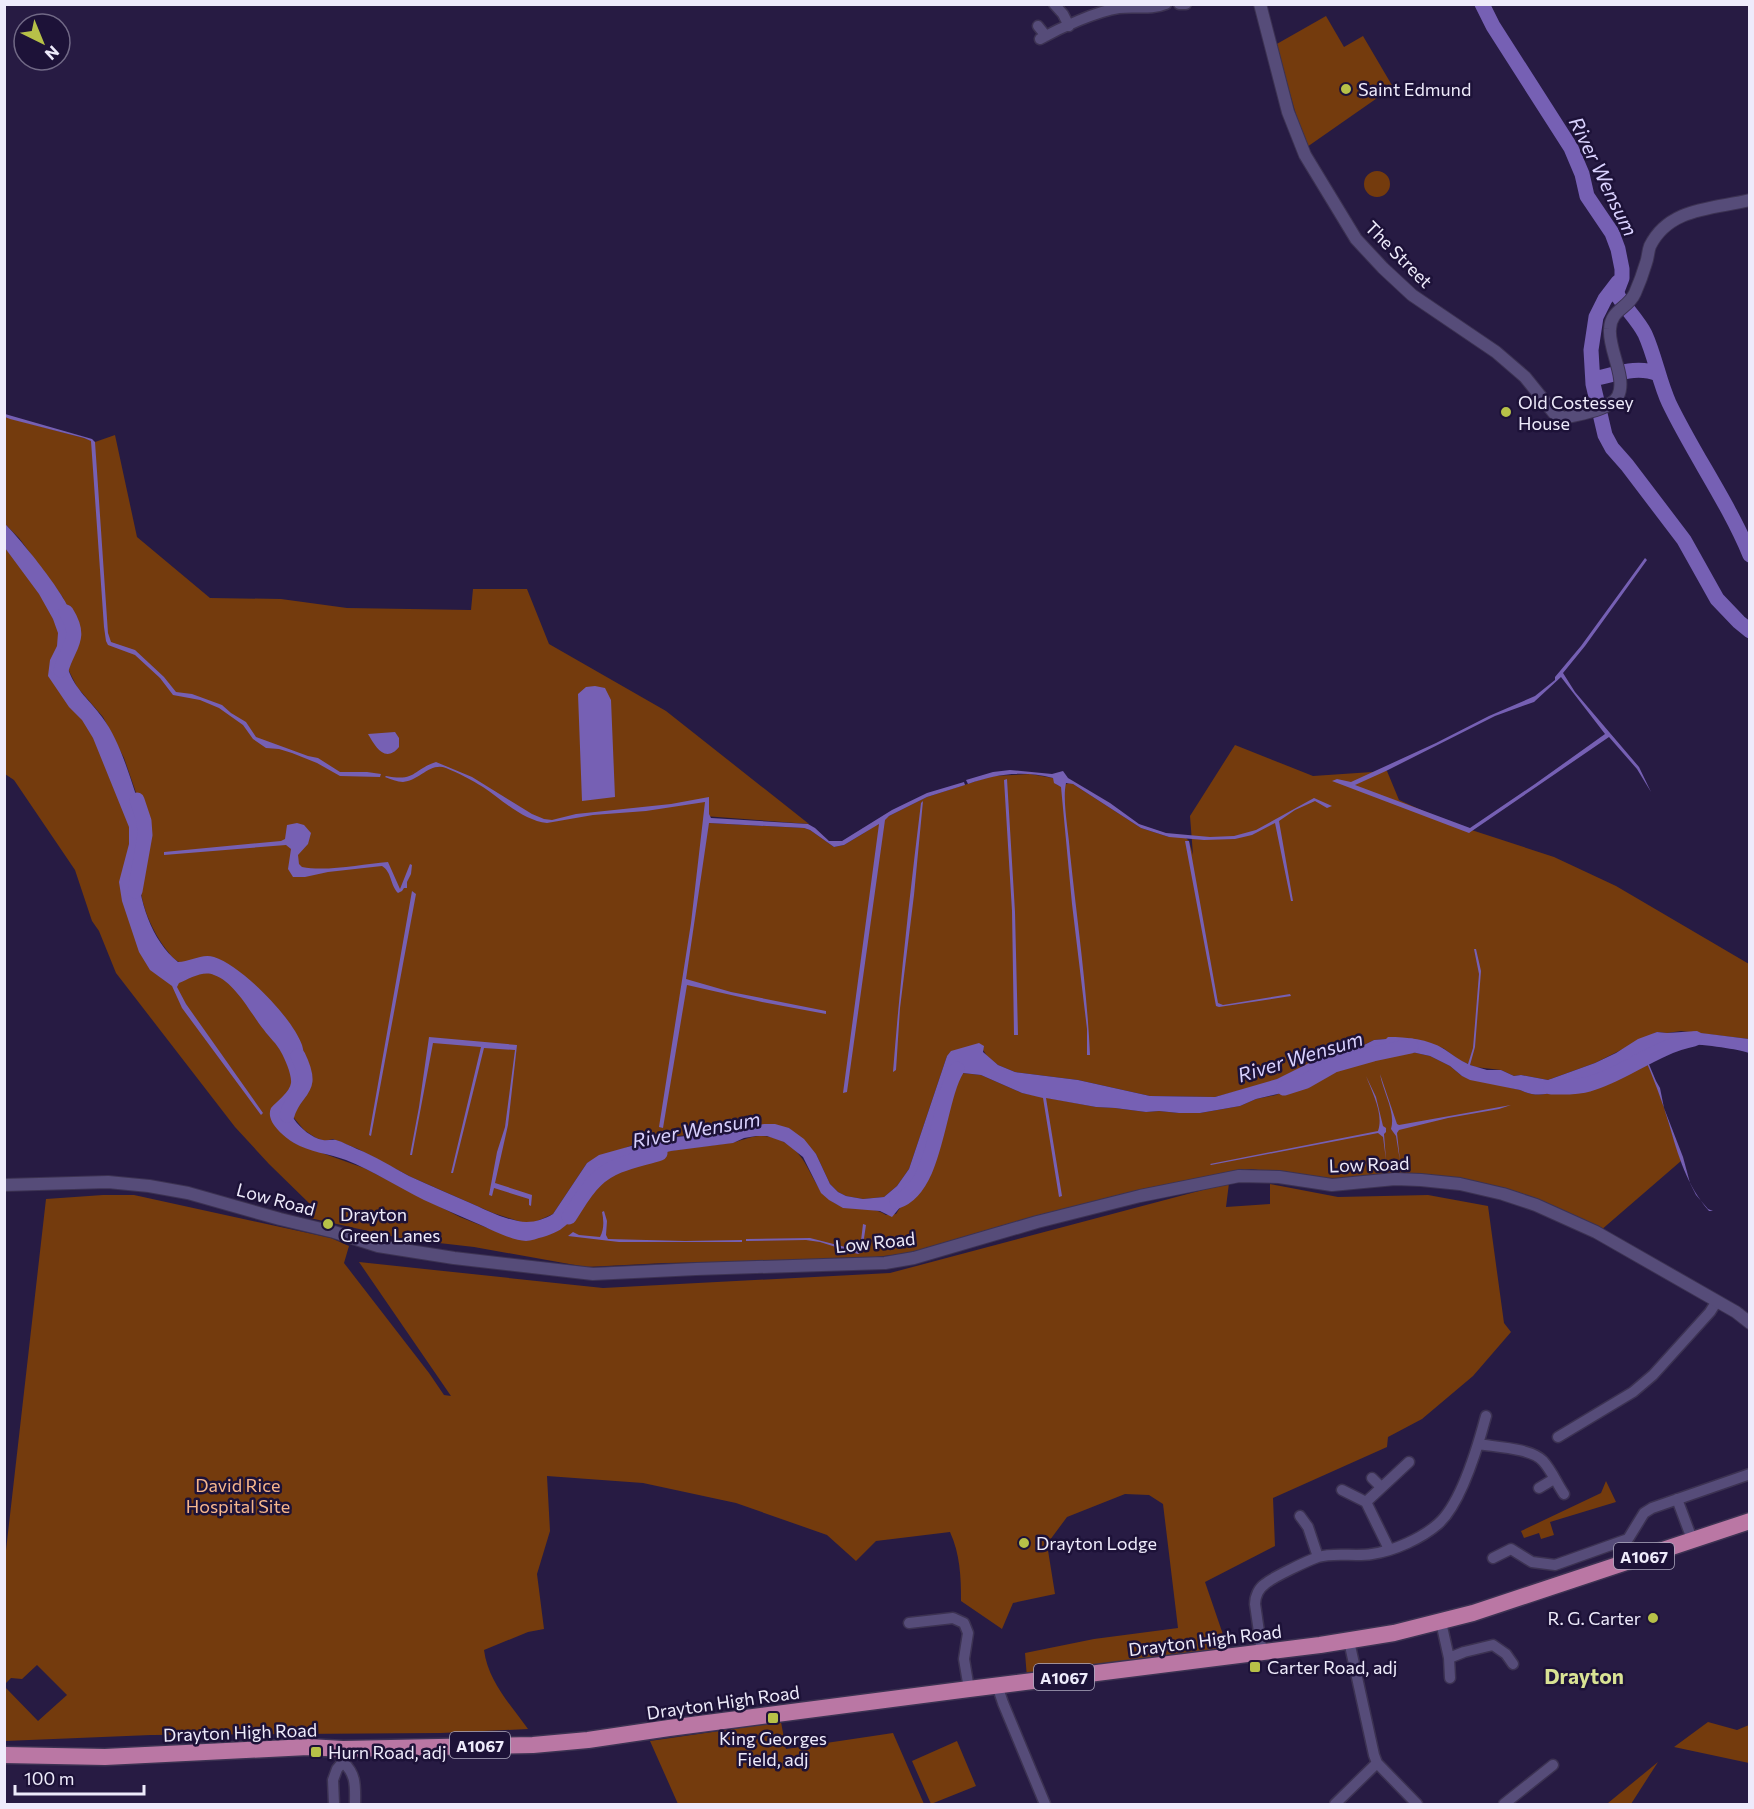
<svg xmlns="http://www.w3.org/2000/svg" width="1754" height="1809" viewBox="0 0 1754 1809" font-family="Commissioner,sans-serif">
<rect width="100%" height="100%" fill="#271b43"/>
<path fill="#743b0d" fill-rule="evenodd" d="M1326,16L1344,47L1363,36L1393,87L1307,147C1294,113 1287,79 1275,45Z
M1364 184a13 13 0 1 1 26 0a13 13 0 1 1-26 0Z
M5,417L84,438L95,442L115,435L137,537L210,598L281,599L347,608L471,610L473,589H527L549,644L666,711L809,824L704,816L709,823L804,828L810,830L834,847L844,845L864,833L889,816L927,797L992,776L1030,774L1053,778L1057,785L1061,786L1069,783L1073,784L1141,828L1169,837H1185L1189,841L1193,855L1190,816L1235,745L1313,776L1387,771L1399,800L1450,823L1554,857L1616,886L1749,964V1039L1681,1031L1667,1033L1657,1032L1595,1063L1548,1080L1521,1075L1514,1076L1501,1070L1475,1067L1459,1060L1443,1048L1386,1039L1374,1040L1364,1045L1349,1046L1327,1054L1294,1072L1268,1083L1215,1097L1150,1096L1078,1080L1015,1072L998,1065L987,1056L983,1050L947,1056L909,1169L897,1186L884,1197L863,1199L846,1196L838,1192L830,1184L816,1154L789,1128L676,1136L640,1142L587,1163L553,1214L535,1222H521L493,1213L411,1177L358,1149L333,1139L325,1141L316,1138L304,1130L294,1118L292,1113L295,1101L290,1105V1139L294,1143L364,1168L460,1217L505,1235L574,1216C579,1199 584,1181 599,1170C622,1164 646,1156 670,1151C689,1147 710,1146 729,1143C740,1142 749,1136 760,1136C771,1136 781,1139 790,1146C811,1162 811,1185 830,1200C847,1214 871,1204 886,1215L896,1214L901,1206L915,1189L946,1093L953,1080L962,1073L981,1075L1022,1093L1096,1107L1115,1108L1146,1112L1159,1111L1179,1113H1200L1240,1106L1256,1099L1276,1095L1336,1064L1362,1060L1389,1050L1398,1049L1430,1056L1450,1066L1462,1076L1520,1090C1541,1100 1555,1091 1575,1086C1581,1084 1588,1084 1593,1081C1610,1072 1624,1061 1643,1054L1657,1086L1681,1161L1600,1231L1458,1180H1336L1251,1169L1165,1185L1083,1206L919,1252L849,1260L664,1263L586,1267L474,1247L404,1239L310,1218L311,1205L269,1164L235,1127L116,973L99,931L92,921L75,870L14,780L5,774L4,541L64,599L19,538L5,524ZM67,658V667L77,687L103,717L124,758L143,813L62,666ZM139,876C140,903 151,931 169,953C171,956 175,960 179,962C187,964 199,958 206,956L166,970L136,886Z
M1229,1183L1226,1207L1270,1204V1184L1338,1197L1428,1195L1488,1206L1504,1323L1511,1332L1473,1376L1422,1419L1388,1437L1387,1447L1273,1498L1275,1546L1205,1582L1229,1652L1027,1678L1025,1653L1094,1639L1178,1628L1163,1504L1149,1495L1125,1494L1067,1517L1047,1544L1055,1594L1013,1603L1002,1629L961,1601C961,1576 960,1554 950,1532L876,1541L856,1561L827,1535L736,1503L643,1483L547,1476L550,1531L537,1574L544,1629L528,1632L484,1650C488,1681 510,1704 528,1729L441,1733L151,1735L5,1741V1687L38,1721L67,1695L37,1665L22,1679L11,1678L5,1684V1559L46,1199L103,1195H134L331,1238L349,1246L344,1263L429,1373L444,1395L451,1396L359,1262L603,1288L890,1273Z
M1606,1481L1616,1502L1550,1522L1554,1535L1541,1539L1539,1533L1524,1538L1521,1531L1601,1493Z
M781,1722L786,1749L893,1733L924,1804H678L650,1741Z
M1708,1722L1737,1730L1749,1725V1763L1674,1747Z
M957,1741L976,1786L931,1804L912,1761Z
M1658,1762L1631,1804H1607L1608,1803Z"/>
<path fill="#7660b4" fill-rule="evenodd" d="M5,414L92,439L95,442L108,633L111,642L135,650L164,677L176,692L192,694L222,705L231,713L246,722L256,737L308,756L318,758L340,772H367L381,774L380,777L340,776L317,763L292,753L279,749L266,748L253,739L243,725L219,708L200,700L173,695L160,678L135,655L108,645L106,641L104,627L91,441L84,438L10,419L5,417Z
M5,524C21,540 70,599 73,620C76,636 62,656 68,669C76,691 90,700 102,717C118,738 127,768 135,792C138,799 142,807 143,814C144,821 144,833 143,841C142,847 138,853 138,859C136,893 150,940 178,962C190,962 202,953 214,957C242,966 292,1017 302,1045C305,1055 306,1071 305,1081C303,1093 286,1106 294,1119C300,1128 312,1138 323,1140C327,1141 332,1139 336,1140C343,1142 350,1146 357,1149C375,1156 392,1167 409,1176C428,1185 448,1193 468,1202C484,1209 501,1218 518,1221C530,1224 543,1220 553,1214L587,1163L599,1155L656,1139L716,1133L764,1124H775L789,1128L804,1139L816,1154L830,1184L838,1192L846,1196L863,1199L884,1197L897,1186L909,1169L947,1056L951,1051L979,1043L984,1046L983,1052L998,1065L1015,1072L1078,1080L1150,1096L1215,1097L1277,1079L1327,1054L1349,1046L1364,1045L1374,1040L1386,1039L1388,1037C1407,1037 1428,1039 1444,1049C1452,1054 1459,1060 1468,1064L1473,1048L1479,974L1474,949H1476L1481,971L1475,1047L1470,1065L1487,1070H1501L1514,1076L1521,1075L1548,1080L1595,1063L1616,1053L1638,1039L1657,1032L1667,1033L1697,1031L1701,1033L1749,1039V1053C1730,1047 1655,1036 1645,1055L1656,1081L1660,1088L1664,1108L1683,1157L1690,1183L1696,1195L1708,1209L1713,1211H1709C1687,1186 1678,1155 1669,1124C1662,1100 1653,1077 1643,1054C1624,1060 1610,1072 1593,1081C1588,1084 1581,1084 1575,1086C1555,1091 1541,1100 1520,1090L1470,1080L1462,1076L1450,1066L1430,1056L1398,1049L1389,1050L1362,1060L1336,1064L1317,1073L1286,1092L1256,1099L1240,1106L1200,1113H1179L1159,1111L1146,1112L1115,1108L1096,1107L1046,1098L1062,1196L1059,1197L1043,1098L1022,1093L981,1075L963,1073L953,1080L946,1093L937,1121L931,1155L924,1174L915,1189L892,1217L880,1211L843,1208L829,1200L821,1193L803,1157L784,1142L767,1136H756L744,1138L733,1143L671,1151L599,1170C568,1192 590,1224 543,1237C538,1238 531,1241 526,1241C514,1241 494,1231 483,1226C463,1217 443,1209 424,1200C398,1187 373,1171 346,1160C330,1154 309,1152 294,1143C283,1136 265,1121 271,1108C277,1101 290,1092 291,1083C292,1075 285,1059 281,1052C277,1044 269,1037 264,1030C251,1014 235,982 214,975C203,970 189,979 179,983L177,987L186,1004L263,1113L261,1115L182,1008L172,986L150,970L139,952L122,901L119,882L129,844V827L93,738L82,720L69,707L48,676L50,660L57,646L58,633L53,619L39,594L5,548Z
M1645,558L1647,560L1585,646L1563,673L1575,692L1639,767L1651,792L1637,769L1609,737L1469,833L1332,781L1337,779L1351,782L1436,743L1489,716L1535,696L1555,680V677L1581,646ZM1561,677L1605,734L1535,784L1470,828L1355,785L1386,771L1495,716L1534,702Z
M595,686L605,688L611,700L615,797L582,801L578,694L586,687Z
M395,732L399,738V747C385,764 375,746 368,734Z
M436,762L472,777L532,814L544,819L552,820L576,814L671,804L709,797V814L711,818L808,824L815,828L829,841H842L892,810L927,793L964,782L965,785L927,797L889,816L885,820L847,1092L843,1093L879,824L844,845L834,847L810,830L804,828L709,823L686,979L731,992L826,1011V1014L762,1002L687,985L663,1128L659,1127L691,923L705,802L646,811L593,815L547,823C524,821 502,800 483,787C472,780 458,773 446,768C430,762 419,781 403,782C397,782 391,779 385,777L386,776C416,782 412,770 436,762Z
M1010,770L1052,774L1063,771L1068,778L1110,803L1139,824L1166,833L1210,837L1234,836L1256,830L1314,798L1332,806L1327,808L1315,801L1295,810L1279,821L1293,901H1291L1275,823L1252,835L1235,839L1204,840L1169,837L1141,828L1073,784L1066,783C1062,800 1069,834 1070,853C1077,920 1087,988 1090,1055H1087V1029L1072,904L1061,787L1054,783L1053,778C1022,770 997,774 968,784L966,780L993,772Z
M1007,779L1015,912L1018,1035H1014L1012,911L1004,780Z
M923,801L914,895L900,1008L896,1070L893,1072C900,982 910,892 921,803Z
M297,823L304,825L311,833L308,844L298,855L299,864L302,867C326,872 362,864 388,862L400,889L410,864L412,865L411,874L407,882V888H404L402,891L398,893C390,885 392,872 382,866L328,872L305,877H293L288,869L291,849L286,845L164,855V852L281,841L285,839L287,825Z
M1185,841H1189L1218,1003L1223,1005L1290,994L1291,996L1219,1007L1216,1006Z
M412,891L416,894L371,1136L369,1135Z
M429,1037L517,1045L508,1125L495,1183L532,1195L531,1206L529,1205V1199L494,1188L492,1196L489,1195L497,1152L505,1127L515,1050L484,1048L453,1173H451L481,1047L433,1043L412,1155H410L419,1107Z
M1380,1074L1397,1124L1399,1125L1511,1105L1499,1109L1448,1118L1399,1130L1397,1133L1400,1161L1396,1136L1391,1129C1396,1112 1383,1092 1380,1074Z
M1366,1076L1376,1097L1383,1126L1386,1128V1132L1384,1134L1386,1160L1383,1137L1378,1133L1211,1165L1210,1164L1378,1131C1384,1114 1372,1092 1366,1076Z
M604,1211L607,1221L606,1235L608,1239L685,1241L742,1240V1242H619L568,1236L573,1232L579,1235L600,1237C604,1230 604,1221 602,1212Z
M863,1224L866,1225L863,1245L860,1253L858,1254L820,1242L806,1240L746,1241V1239L810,1238L857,1250L860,1249Z"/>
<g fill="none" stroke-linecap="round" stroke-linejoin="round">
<path stroke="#7660b4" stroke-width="15" d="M1482,4L1493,26L1571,148L1582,174L1587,196L1612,233L1618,249L1622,269V278L1617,291L1618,296C1626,309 1638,320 1645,334C1655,356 1659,381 1669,403C1694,455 1728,502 1750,555
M1618,282L1605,299L1596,317L1591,350L1593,384L1605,435L1612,448L1627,465L1684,540L1717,599L1739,622L1750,631
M1593,379C1615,375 1636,365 1658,374
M61,670C68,645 83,639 66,612
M135,891L145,835L144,821L137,800
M1551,1087C1563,1087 1576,1088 1589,1084C1625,1074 1654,1047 1694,1039
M1284,1088L1306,1081L1334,1065L1373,1054L1411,1046
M287,1115C295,1087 316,1093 298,1056
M897,1201C937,1188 937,1101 957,1069
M569,1217C577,1205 585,1190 596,1180C613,1163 638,1160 660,1153"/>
<g stroke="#3c3252" stroke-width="13">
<path id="minor" d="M1054,4L1063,14L1069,26
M1179,4H1186
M1038,26L1046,36
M1040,39C1060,28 1097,11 1119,8C1134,6 1152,10 1166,4
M1558,1437L1633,1392L1653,1375L1710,1312L1717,1301
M1478,1444C1495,1447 1531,1448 1543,1461C1552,1471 1557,1484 1564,1494
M1372,1478L1381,1487
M1539,1488L1554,1479
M1342,1490L1366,1502L1389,1549
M1677,1499L1692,1539
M1366,1502L1409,1462
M1300,1516L1308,1527L1318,1557
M1493,1558L1511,1549L1532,1562L1555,1565L1628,1539L1644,1513L1652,1508L1750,1474
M1441,1622L1449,1658L1450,1678
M909,1623L953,1618L964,1623L968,1633L964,1659L969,1689
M1349,1641L1374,1755L1377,1763L1417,1804
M1262,1653L1255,1604C1255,1596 1259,1588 1265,1584C1273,1577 1307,1561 1318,1557C1335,1552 1355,1557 1372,1554C1394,1551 1422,1538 1438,1524C1461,1504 1478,1446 1486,1416
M1449,1658L1464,1652L1493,1645L1506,1654L1513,1664
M997,1685L1003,1703L1045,1804
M343,1762C357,1775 355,1787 355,1804
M334,1804L333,1780L337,1769L343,1762V1749
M1335,1804L1377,1763
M1504,1804L1553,1765"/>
</g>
<g stroke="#3c3252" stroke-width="14">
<path id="tertiary" d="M1260,4L1288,112L1305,155L1356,239L1383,268L1412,295L1496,352L1525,377L1554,413L1564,418C1578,414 1611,410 1618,396C1627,378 1608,349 1610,329C1611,309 1628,309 1635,293C1639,284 1643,273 1646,263C1648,258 1648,251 1650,246C1669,207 1714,209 1750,200
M4,1185L108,1182L149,1186L188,1193L280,1219L334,1232L378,1246L454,1258L593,1274L696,1269L885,1263L914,1258L1037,1222L1140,1196L1239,1176L1279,1177L1332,1185L1395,1179L1421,1180L1460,1184L1503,1194L1536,1205L1596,1232L1736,1312L1750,1323"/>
</g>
<g stroke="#3c3252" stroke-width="19">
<path id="primary" d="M4,1755L105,1757L308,1747L343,1749L533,1745L588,1740L669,1728L969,1689L1320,1645L1394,1633L1473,1613L1750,1521"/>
</g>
<use href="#minor" stroke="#564c79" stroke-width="10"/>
<use href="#tertiary" stroke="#564c79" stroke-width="12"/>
<use href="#primary" stroke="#ba77a4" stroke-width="16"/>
</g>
<g fill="#b7c148" stroke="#1d1238" stroke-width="2">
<circle cx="1346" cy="89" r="6"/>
<circle cx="1506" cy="412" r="6"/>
<circle cx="328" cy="1224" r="6"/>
<circle cx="1024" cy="1543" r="6"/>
<circle cx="1653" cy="1618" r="6"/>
<rect x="1249" y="1661" width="12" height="12" rx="3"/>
<rect x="767" y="1712" width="12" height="12" rx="3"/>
<rect x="310" y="1746" width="12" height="12" rx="3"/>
</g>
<g text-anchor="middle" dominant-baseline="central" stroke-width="5" stroke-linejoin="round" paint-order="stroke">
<g fill="#1d1238" stroke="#afaac0" stroke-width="1.5">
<rect x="1614" y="1543" width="60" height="26" rx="4.5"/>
<rect x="1034" y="1664" width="60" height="26" rx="4.5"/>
<rect x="450" y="1732" width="60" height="26" rx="4.5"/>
</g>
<g font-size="16" font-weight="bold" fill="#eeebfb">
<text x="1644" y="1556">A1067</text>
<text x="1064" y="1677">A1067</text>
<text x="480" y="1745">A1067</text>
</g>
<g font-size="18" fill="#eeebfb" stroke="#1d1238" text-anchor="start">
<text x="1358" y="89">Saint Edmund</text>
<text x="1518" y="402">Old Costessey<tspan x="1518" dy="21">House</tspan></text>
<text x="340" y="1214">Drayton<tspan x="340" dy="21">Green Lanes</tspan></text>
<text x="1036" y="1543">Drayton Lodge</text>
<text x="1641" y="1618" text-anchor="end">R. G. Carter</text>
<text x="1267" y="1667">Carter Road, adj</text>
<text x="773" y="1738" text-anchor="middle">King Georges<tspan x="773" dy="21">Field, adj</tspan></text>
<text x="328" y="1752">Hurn Road, adj</text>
</g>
<g font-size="18" fill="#eeebfb" stroke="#1d1238">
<text transform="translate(1399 254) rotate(45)">The Street</text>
<text transform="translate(1369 1164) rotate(-2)">Low Road</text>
<text transform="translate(276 1199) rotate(15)">Low Road</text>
<text transform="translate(875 1242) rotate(-6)">Low Road</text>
<text transform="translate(1205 1640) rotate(-7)">Drayton High Road</text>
<text transform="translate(723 1702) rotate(-8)">Drayton High Road</text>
<text transform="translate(240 1732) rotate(-2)">Drayton High Road</text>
</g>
<g font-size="18" fill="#f7b68c" stroke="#1d1238">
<text x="238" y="1485">David Rice<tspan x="238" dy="21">Hospital Site</tspan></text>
</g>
<g font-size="20" font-style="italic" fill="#d9d1fe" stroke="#1d1238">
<text transform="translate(1604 176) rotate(64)">River Wensum</text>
<text transform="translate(1300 1056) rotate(-17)">River Wensum</text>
<text transform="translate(696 1129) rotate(-10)">River Wensum</text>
</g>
<g font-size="21" font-weight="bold" fill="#d9e294" stroke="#1d1238">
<text x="1584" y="1675">Drayton</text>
</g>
</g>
<rect width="1754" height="1809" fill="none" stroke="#eeebfb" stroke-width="12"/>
<g transform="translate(42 42) rotate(137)"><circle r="28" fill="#1d1238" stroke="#716986" stroke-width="1.5"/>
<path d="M0-4.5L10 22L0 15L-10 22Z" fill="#b7c148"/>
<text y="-9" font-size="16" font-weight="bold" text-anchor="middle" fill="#eeebfb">N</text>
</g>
<path d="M15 1785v9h129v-9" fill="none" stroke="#eeebfb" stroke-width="3"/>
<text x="24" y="1785" font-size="18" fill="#eeebfb" stroke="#1d1238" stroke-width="4.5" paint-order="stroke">100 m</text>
</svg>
